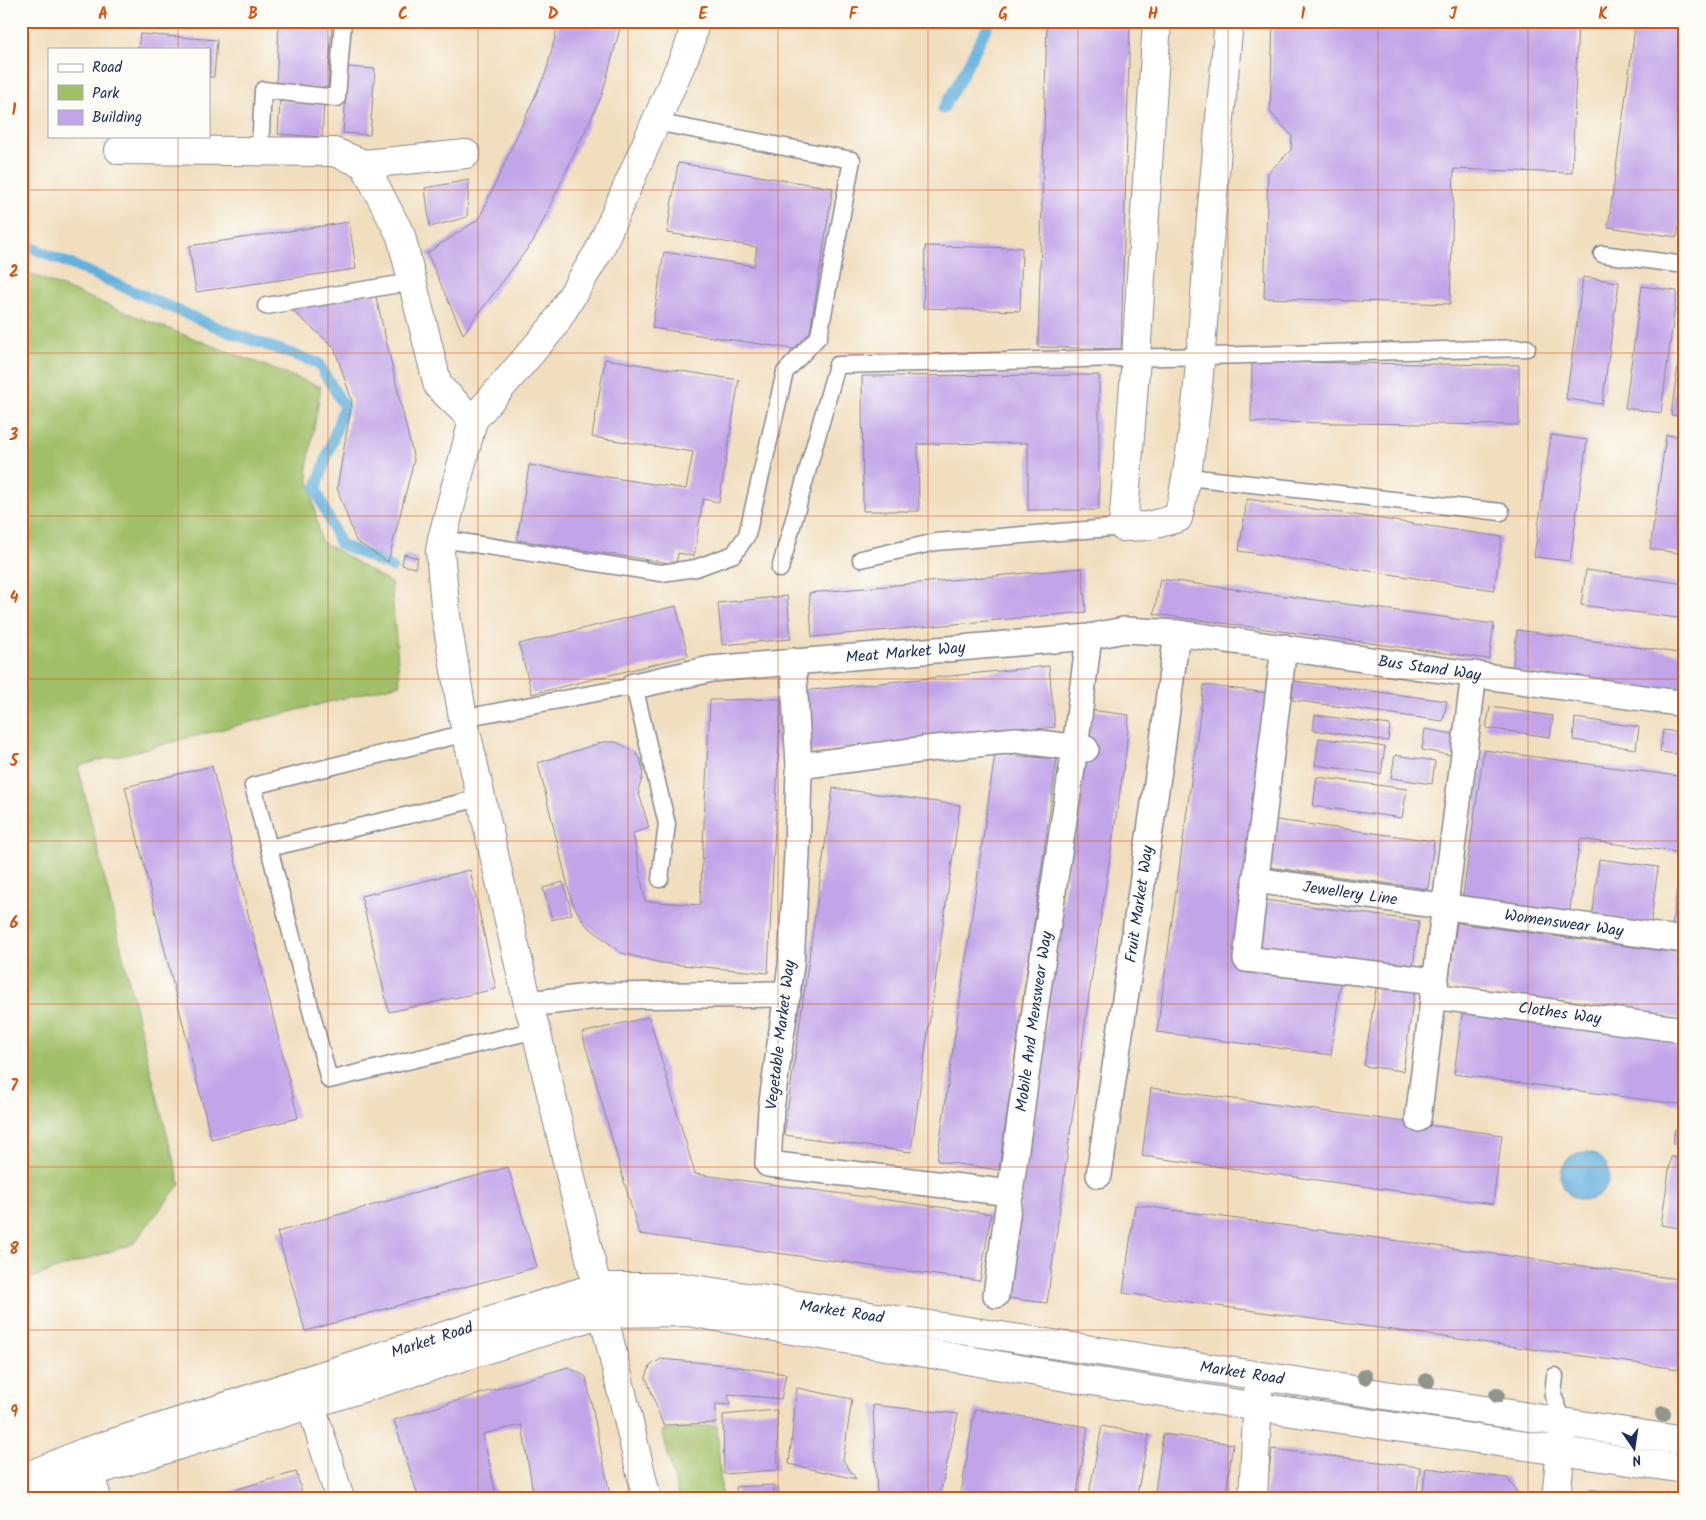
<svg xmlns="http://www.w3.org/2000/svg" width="1706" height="1520" viewBox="0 0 1706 1520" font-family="Kalam,sans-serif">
<rect width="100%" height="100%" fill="#fdfcf7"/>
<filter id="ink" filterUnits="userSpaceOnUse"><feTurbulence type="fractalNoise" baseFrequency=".02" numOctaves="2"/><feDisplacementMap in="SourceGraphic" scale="10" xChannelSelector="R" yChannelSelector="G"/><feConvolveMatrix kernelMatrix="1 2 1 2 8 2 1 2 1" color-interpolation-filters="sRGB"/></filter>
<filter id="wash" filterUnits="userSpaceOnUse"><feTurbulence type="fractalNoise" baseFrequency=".0096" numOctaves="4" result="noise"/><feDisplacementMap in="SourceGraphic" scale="20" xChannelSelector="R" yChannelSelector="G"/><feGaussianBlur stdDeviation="1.12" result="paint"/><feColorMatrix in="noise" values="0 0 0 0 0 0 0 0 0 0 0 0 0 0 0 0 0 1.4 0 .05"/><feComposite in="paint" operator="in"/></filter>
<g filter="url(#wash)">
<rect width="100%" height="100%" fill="#f1debf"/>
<path fill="#a1bf67" stroke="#5e7762" d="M21,270L127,313L321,387L307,469L321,541L391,583L400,684L78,766L148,1061L180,1184L133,1244L21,1281Z
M717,1425L722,1499H679L662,1431Z"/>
<path fill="#64b0dd" stroke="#40709e" d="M1561 1176a24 24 0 1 1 48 0a24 24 0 1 1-48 0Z"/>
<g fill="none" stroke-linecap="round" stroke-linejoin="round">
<path stroke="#64b0dd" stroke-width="11" d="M943,109L962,76L990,21
M21,243L226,331L318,363L344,406L316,489L340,544L392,567"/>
</g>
<g id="blocks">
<path fill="#c2a5e8" d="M279,21H332L328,89L276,87Z
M559,21H622L602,95L534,240L463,334L427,253L479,219L546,72Z
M1047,21H1130L1121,349L1038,347Z
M1273,21H1578L1572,173L1454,169L1450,304L1264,298L1268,173L1291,150L1292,136L1270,112Z
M1636,21H1685V181L1677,237L1608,227Z
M140,34L217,40L214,77H209V49H138Z
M348,67L375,69L370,135L343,133Z
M280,101L324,104L322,137L278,134Z
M678,163L833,188L807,351L652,328L664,252L754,266L757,247L667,233Z
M469,180L467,217L430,227L425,188Z
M349,222L356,269L196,292L189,246Z
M925,246L1022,248L1020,311L923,308Z
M1583,277L1619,282L1602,404L1566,399Z
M1642,286L1677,291L1661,413L1625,408Z
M375,293L414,460L388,562L356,541L337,488L352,401L334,347L280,300Z
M1684,323H1685V417L1671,415Z
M605,359L739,380L719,502L703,499L694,556L678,553L676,564L517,540L529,465L686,489L693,452L592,437Z
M1252,362L1519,365V425L1251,422Z
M1099,375V510H1028V443L918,444L919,511H863L862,376Z
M1551,435L1587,440L1570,561L1534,557Z
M1666,435L1685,437V554L1650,549Z
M1247,499L1502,537L1494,590L1239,551Z
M404,554L418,558L415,568L402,565Z
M1082,568L1086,612L812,637L809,593Z
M1586,570L1685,584V619L1581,605Z
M1160,579L1494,624L1489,659L1154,614Z
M787,596L791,639L722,645L718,603Z
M676,606L688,656L532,694L519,644Z
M1517,630L1685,654V694L1512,671Z
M1049,666L1055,727L807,752L801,691Z
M1294,681L1447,701L1443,721L1292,700Z
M1204,685L1269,693L1233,963L1341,977L1331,1055L1157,1032Z
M781,699L768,973L661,963L621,953L585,924L572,903L538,763L603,742H616L634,751L640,758L643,770L642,779L638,790L649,828L633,833L645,901L700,905L710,700Z
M1490,707L1553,716L1550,737L1486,728Z
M1090,710L1129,715L1126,752L1089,995L1047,1303L1007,1298Z
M1315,715L1390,725L1388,741L1313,730Z
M1575,718L1639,727L1636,749L1573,740Z
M1425,729L1459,735L1456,756L1422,750Z
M1663,730L1685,733V755L1660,752Z
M1319,738L1385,747L1381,774L1315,765Z
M1484,750L1685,777V933L1671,931L1682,853L1580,839L1569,916L1462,901Z
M995,754L1057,759L999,1170L937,1161Z
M1395,755L1435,761L1432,784L1391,778Z
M212,766L298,1118L211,1139L125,787Z
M1317,777L1407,789L1402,818L1313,806Z
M833,788L960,805L911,1152L784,1135Z
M1276,820L1434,841L1428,889L1269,867Z
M1599,859L1658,867L1650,928L1592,920Z
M470,870L496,989L389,1012L361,896Z
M563,882L572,914L552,920L543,888Z
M1265,900L1419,921L1412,973L1258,952Z
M1457,923L1685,954V1019L1448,987Z
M1377,983L1415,988L1403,1071L1364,1066Z
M1463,1009L1685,1040V1105L1454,1074Z
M649,1017L695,1174L991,1214L980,1281L639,1234L582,1033Z
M1151,1088L1502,1135L1493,1204L1142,1156Z
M1675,1129L1685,1131V1146L1673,1144Z
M1671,1157L1685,1159V1229L1661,1225Z
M508,1167L537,1267L305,1331L277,1232Z
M1135,1205L1685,1280V1370L1123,1293Z
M661,1359L726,1365L786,1374L781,1399L728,1394L730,1405L716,1404V1423L663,1425L646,1377L650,1366Z
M568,1367L586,1377L611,1499H534L522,1425L483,1434L497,1499H472L471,1496L463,1499H419L394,1420Z
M797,1388L852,1399L843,1460L856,1479L789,1464Z
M873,1405L958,1414L939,1499H891L877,1496Z
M975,1409L1088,1427L1076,1499H960Z
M777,1410L778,1470L724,1474L723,1415Z
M1102,1426L1149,1435L1136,1499H1088Z
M1163,1434L1233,1444L1225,1499L1154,1498Z
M1272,1449L1420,1467L1416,1499H1265Z
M1426,1468L1507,1478L1518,1493L1517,1499H1422Z
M296,1472L304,1499H211L210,1497Z
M774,1485L775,1499H737L736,1487Z
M1590,1489L1646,1498V1499H1585L1587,1490Z"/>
</g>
</g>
<g filter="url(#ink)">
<use href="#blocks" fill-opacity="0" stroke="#86868e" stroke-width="1"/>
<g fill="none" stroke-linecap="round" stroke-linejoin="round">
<g stroke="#86868e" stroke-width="19">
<path id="service" d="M260,151L263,90L337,98L343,21
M1602,254L1685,265
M266,306L412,282
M1188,477L1501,512
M442,539L661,573L696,568L734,554L747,535L785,372L819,336L852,160L655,122
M861,559L936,542L1123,527
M780,569L837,365L1527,348
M463,718L634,686L667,824L660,879
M481,798L269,848L329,1080L536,1030
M269,848L253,786L466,733
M1555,1376L1553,1395L1564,1423"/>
</g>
<g stroke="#86868e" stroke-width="28">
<g id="pedestrian">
<path d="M1284,647L1246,959L1435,981"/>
<path d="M793,661L799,766L797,854L791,965L771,1109L768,1164L1011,1193"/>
<path id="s1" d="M634,686L711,669L1089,637L1124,630L1177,633L1685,704"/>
<path d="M799,766L927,749L1016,740L1086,749"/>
<path id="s2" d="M1255,880L1685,940"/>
<path id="s3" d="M1433,996L1685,1030"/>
<path d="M528,1004L598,996L788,994"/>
<path d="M1418,1119L1474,674"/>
<path id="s4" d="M1099,1175L1161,756L1177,633"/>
<path id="s5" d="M996,1295L1038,989L1075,748L1089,637"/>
</g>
</g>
<g stroke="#86868e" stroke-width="30">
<path id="minor" d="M1157,21L1136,358L1123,527L1148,526L1178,518C1198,432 1201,343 1208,255C1214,177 1222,99 1229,21
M119,150L334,152L364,164L466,154
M364,164L401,236L438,386L473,420
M302,1381L311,1405L340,1499
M90,1473L97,1499"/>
</g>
<g stroke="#86868e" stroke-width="30">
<path id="tertiary" d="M647,1499L536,1030L528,1004L463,718L446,616L440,551L442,539L473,420L553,327L600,249L690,44L695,21
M1253,1499L1259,1376
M1556,1499L1563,1427"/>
</g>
<g stroke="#86868e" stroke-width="30">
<g id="secondary">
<path id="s6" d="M21,1479L85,1452L596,1287H681L1685,1441"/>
<path d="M37,1487L90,1473L603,1313L688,1312L1072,1378L1258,1407L1685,1469"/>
</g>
</g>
<use href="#service" stroke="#fff" stroke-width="16"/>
<use href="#pedestrian" stroke="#fff" stroke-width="25"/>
<use href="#minor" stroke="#fff" stroke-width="28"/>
<use href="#tertiary" stroke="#fff" stroke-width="28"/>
<use href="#secondary" stroke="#fff" stroke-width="28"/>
</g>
<g fill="#91958b">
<circle cx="1365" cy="1377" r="8"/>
<circle cx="1427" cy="1381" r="8"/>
<circle cx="1497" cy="1395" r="8"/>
<circle cx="1663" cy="1414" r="8"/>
</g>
</g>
<path fill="none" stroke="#d45514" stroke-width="1" stroke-opacity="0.55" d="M178,21V49M328,21V1499M478,21V1499M628,21V1499M778,21V1499M928,21V1499M1078,21V1499M1228,21V1499M1378,21V1499M1528,21V1499M178,136V1499M21,190H1685M21,353H1685M21,516H1685M21,679H1685M21,841H1685M21,1004H1685M21,1167H1685M21,1330H1685"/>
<g text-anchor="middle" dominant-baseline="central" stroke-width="4" stroke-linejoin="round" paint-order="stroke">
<g font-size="16" fill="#1b2f5e" stroke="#fdfcf7">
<text stroke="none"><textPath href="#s1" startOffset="274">Meat Market Way</textPath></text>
<text stroke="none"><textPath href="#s1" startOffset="802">Bus Stand Way</textPath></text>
<text stroke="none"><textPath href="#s2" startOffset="96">Jewellery Line</textPath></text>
<text stroke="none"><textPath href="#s4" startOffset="274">Fruit Market Way</textPath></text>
<text stroke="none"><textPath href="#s2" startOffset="312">Womenswear Way</textPath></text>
<text stroke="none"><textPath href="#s3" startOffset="128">Clothes Way</textPath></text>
<text stroke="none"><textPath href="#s5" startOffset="276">Mobile And Menswear Way</textPath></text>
<text transform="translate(781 1035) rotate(-83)">Vegetable Market Way</text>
<text stroke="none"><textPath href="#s6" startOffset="854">Market Road</textPath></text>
<text stroke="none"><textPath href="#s6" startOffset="434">Market Road</textPath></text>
<text stroke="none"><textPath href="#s6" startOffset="1259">Market Road</textPath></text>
</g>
</g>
<rect width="1706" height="1520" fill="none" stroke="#fdfcf7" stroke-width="55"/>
<rect x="48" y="48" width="162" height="90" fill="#fdfcf7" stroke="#a3aaba"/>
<rect x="58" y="64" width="25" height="8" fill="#ffffff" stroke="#a3aaba"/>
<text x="92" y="72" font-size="15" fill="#1b2f5e">Road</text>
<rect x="58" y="85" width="25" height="15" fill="#a1bf67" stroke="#a3aaba"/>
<text x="92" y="98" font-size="15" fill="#1b2f5e">Park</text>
<rect x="58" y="110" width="25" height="15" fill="#c2a5e8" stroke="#a3aaba"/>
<text x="92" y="122" font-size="15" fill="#1b2f5e">Building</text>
<g transform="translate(1634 1448) rotate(167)" stroke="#fdfcf7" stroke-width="4" paint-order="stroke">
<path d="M0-4L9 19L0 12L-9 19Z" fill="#1b2f5e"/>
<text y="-8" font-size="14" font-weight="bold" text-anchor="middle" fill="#1b2f5e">N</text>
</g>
<rect x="28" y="28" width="1650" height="1464" fill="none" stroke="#d45514" stroke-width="2"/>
<g font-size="16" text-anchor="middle" font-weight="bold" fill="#d45514">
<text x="103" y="19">A</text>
<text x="253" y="19">B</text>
<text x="403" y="19">C</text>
<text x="553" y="19">D</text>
<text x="703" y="19">E</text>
<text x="853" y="19">F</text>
<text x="1003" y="19">G</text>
<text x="1153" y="19">H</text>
<text x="1303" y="19">I</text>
<text x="1453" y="19">J</text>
<text x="1603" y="19">K</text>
<text x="14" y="115">1</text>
<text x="14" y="277">2</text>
<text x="14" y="440">3</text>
<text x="14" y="603">4</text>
<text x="14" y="766">5</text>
<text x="14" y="928">6</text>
<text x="14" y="1091">7</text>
<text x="14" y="1254">8</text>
<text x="14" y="1417">9</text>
</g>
</svg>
